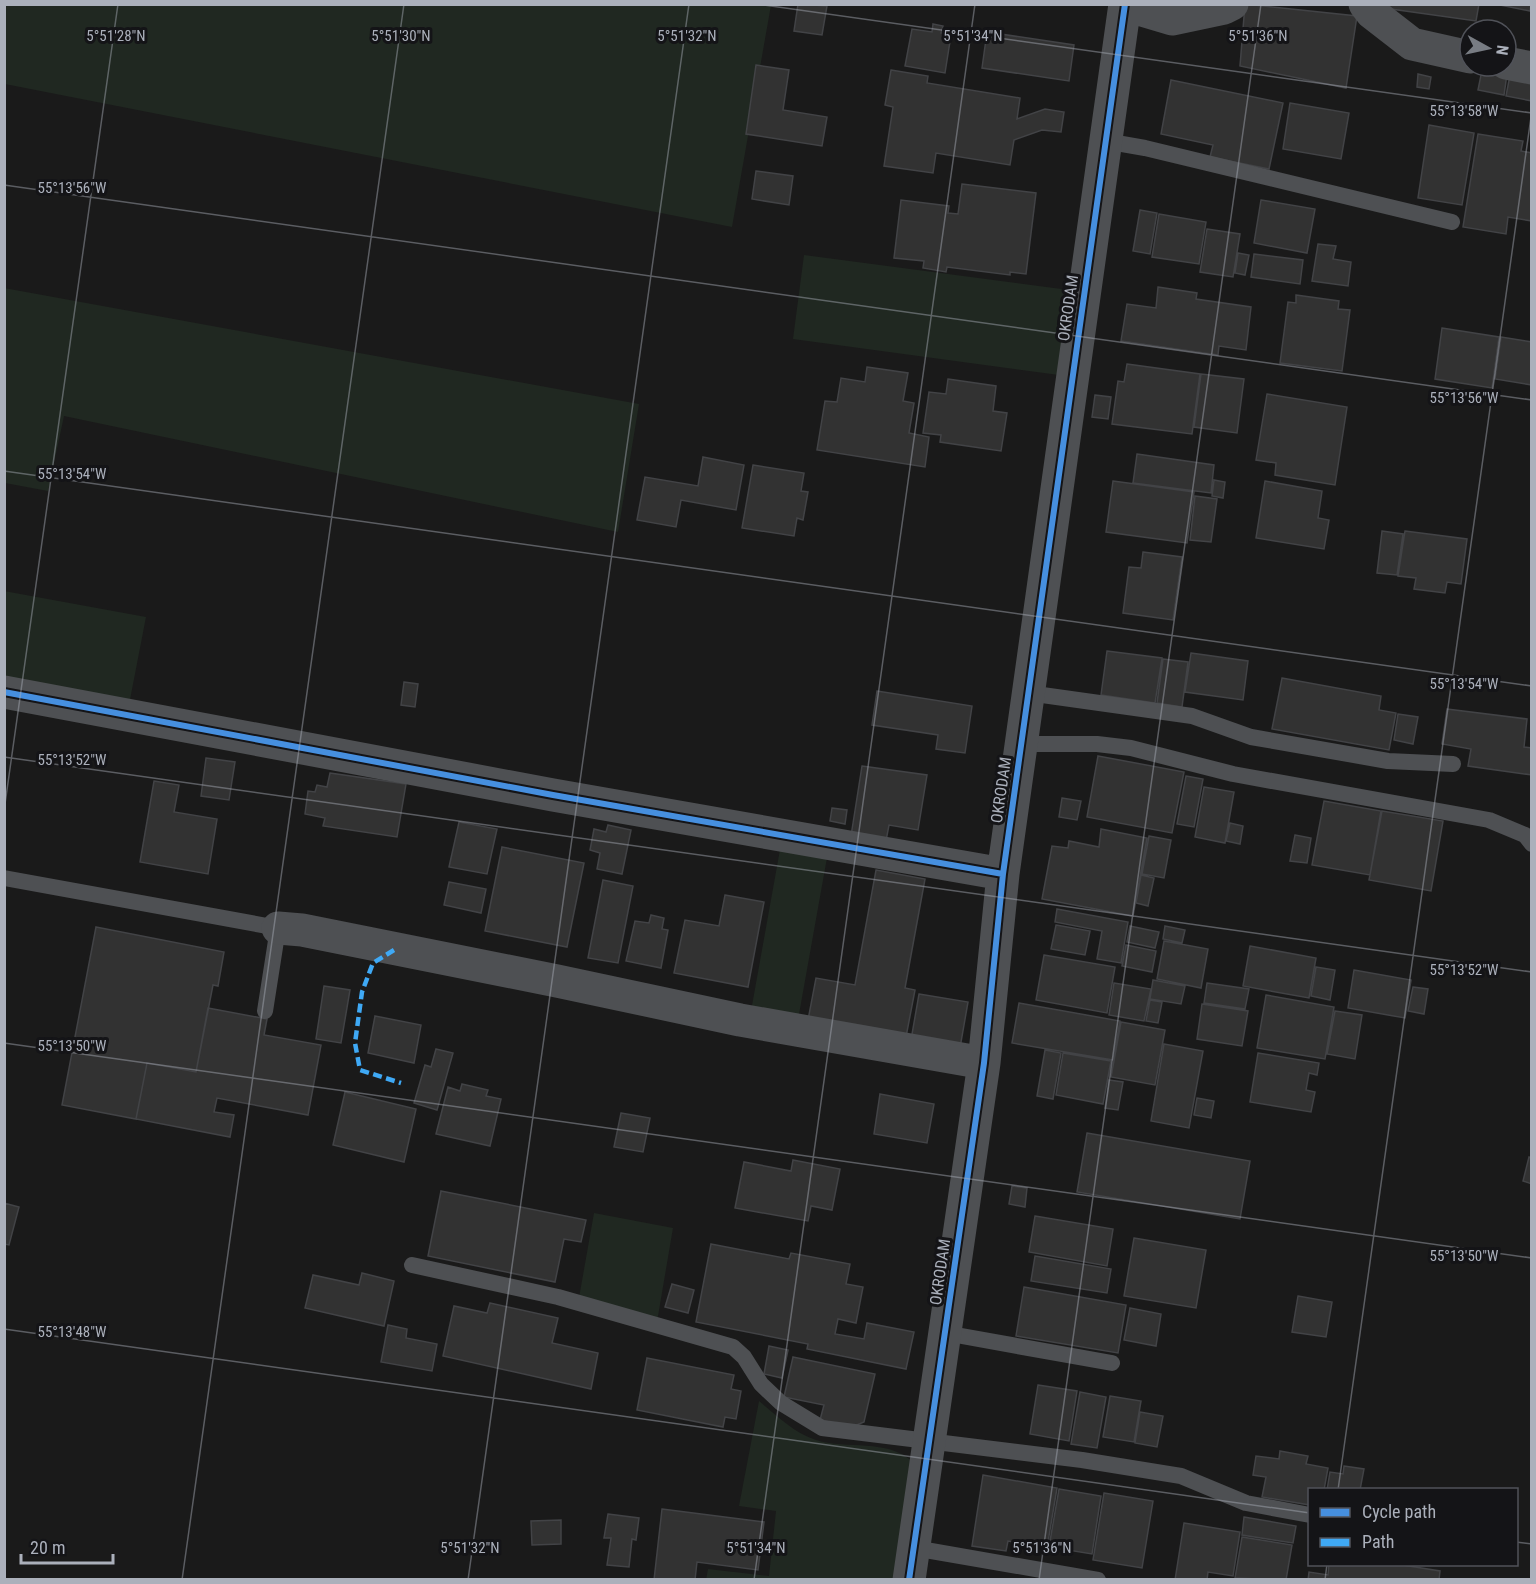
<svg xmlns="http://www.w3.org/2000/svg" width="1536" height="1584" viewBox="0 0 1536 1584" font-family="'Roboto Condensed',sans-serif">
<rect width="100%" height="100%" fill="#1a1a1a"/>
<path fill="#202821" d="M4,5H771L732,227L5,84Z
M804,255L1069,290L1059,375L793,339Z
M4,288L639,404L618,532L64,416L48,491L5,483Z
M4,591L146,617L128,710L5,685Z
M781,844L828,852L798,1020L751,1011Z
M594,1213L673,1228L657,1322L577,1309Z
M759,1401C776,1415 794,1433 816,1440C847,1450 887,1438 913,1462L899,1579L706,1580L708,1569L769,1576L776,1511L739,1506Z"/>
<path fill="#323232" stroke="#424346" stroke-width="1.5" d="M798,4L827,6L822,35L794,31Z
M1245,4L1357,16L1346,88L1240,66Z
M1384,4H1479L1476,21L1384,8Z
M1495,4H1531L1530,11Z
M933,24L943,26L941,33L951,35L945,73L905,66L912,29L932,32Z
M987,32L1074,45L1069,81L982,68Z
M756,65L789,70L783,110L827,117L822,146L746,134Z
M891,70L928,76L927,83L1020,98L1017,119L1045,109L1064,112L1061,132L1042,130L1014,140L1010,165L936,153L933,173L884,166L893,107L885,105Z
M1482,70L1507,74L1504,95L1478,90Z
M1418,74L1431,77L1429,89L1417,87Z
M1510,75L1532,79V101L1506,96Z
M1171,80L1283,103L1269,169L1210,157L1213,145L1161,134Z
M1290,103L1349,113L1341,159L1283,149Z
M1429,125L1474,133L1462,205L1418,198Z
M1478,134L1523,141L1521,151L1532,153V221L1508,217L1506,234L1463,227Z
M756,171L793,176L789,205L752,199Z
M962,184L1036,193L1026,274L1010,272V275L947,267L946,272L923,268L924,261L894,258L901,200L949,206L948,213L958,214Z
M1261,200L1315,209L1307,253L1254,243Z
M1140,210L1157,213L1150,254L1133,251Z
M1159,214L1206,222L1199,264L1152,257Z
M1207,229L1240,234L1233,277L1200,272Z
M1318,244L1336,246L1333,259L1351,262L1348,286L1312,281Z
M1238,253L1249,255L1245,275L1235,273Z
M1254,254L1303,260L1300,284L1251,277Z
M1158,287L1197,293L1196,299L1251,307L1246,350L1219,346L1218,355L1121,341L1127,304L1156,308Z
M1296,295L1339,301L1338,309L1350,310L1342,371L1280,363L1288,302L1296,303Z
M1442,328L1499,337L1492,388L1435,379Z
M1501,337L1532,342V385L1495,379Z
M1127,364L1200,374L1192,434L1112,424L1118,381L1124,382Z
M867,367L908,373L903,401L914,403L909,433L929,437L925,467L817,450L825,401L837,402L841,378L865,382Z
M1201,374L1244,379L1237,433L1194,427Z
M948,379L996,386L993,411L1007,413L1001,451L940,442L941,435L923,433L929,392L946,394Z
M1267,394L1347,407L1335,485L1275,475L1276,463L1256,460Z
M1095,395L1111,397L1108,419L1092,417Z
M1137,454L1214,465L1211,493L1133,483Z
M703,457L744,465L736,510L681,500L676,527L637,520L645,477L698,486Z
M753,465L804,473L801,491L808,492L803,520L797,518L794,536L742,528Z
M1214,480L1225,482L1223,498L1212,496Z
M1113,481L1194,492L1187,543L1106,532Z
M1265,481L1322,491L1318,518L1329,520L1324,549L1256,538Z
M1195,496L1217,499L1211,542L1190,540Z
M1382,531L1403,534L1397,575L1377,573Z
M1405,531L1467,539L1461,584L1447,582L1445,593L1414,589L1416,578L1398,576Z
M1143,552L1182,557L1173,620L1123,613L1129,567L1141,568Z
M1107,651L1162,658L1155,703L1101,695Z
M1191,653L1248,661L1243,700L1185,692Z
M1163,659L1188,662L1182,707L1157,703Z
M1282,678L1381,696L1379,710L1396,713L1389,750L1272,729Z
M404,682L418,684L415,707L401,705Z
M877,691L972,706L965,753L936,749L938,735L872,725Z
M1447,709L1527,719L1524,747L1532,748V775L1468,766L1471,749L1442,744Z
M1398,714L1418,717L1413,744L1394,740Z
M1098,756L1184,772L1172,833L1087,817Z
M206,758L235,762L229,800L201,796Z
M862,766L927,775L918,830L889,825L886,841L851,836Z
M330,773L406,784L397,837L323,826L325,818L305,814L308,791L315,792L317,785L327,787Z
M1186,776L1203,779L1194,827L1177,824Z
M154,781L179,785L174,812L217,819L208,874L140,862Z
M1204,787L1234,792L1225,843L1195,837Z
M1062,798L1081,801L1077,820L1059,817Z
M1324,801L1381,811L1370,875L1312,865Z
M832,808L847,810L845,824L830,821Z
M1382,811L1443,821L1431,891L1369,880Z
M459,822L497,829L487,874L449,867Z
M1230,823L1243,826L1240,844L1226,841Z
M608,825L631,830L622,874L597,869L600,853L590,850L594,829L606,832Z
M1101,829L1147,838L1133,916L1042,899L1052,846L1068,848L1069,841L1099,847Z
M1295,835L1311,838L1307,863L1290,861Z
M1149,836L1171,840L1164,878L1142,874Z
M502,847L584,863L567,947L485,931Z
M876,870L925,879L905,988L915,990L906,1037L808,1020L816,978L855,985Z
M1141,875L1154,878L1148,906L1136,903Z
M603,880L633,886L618,963L588,958Z
M449,882L486,889L481,913L444,905Z
M725,895L764,902L748,987L674,973L685,920L719,926Z
M1057,909L1128,922L1121,963L1097,959L1102,931L1055,922Z
M651,915L664,918L662,929L668,930L661,968L626,961L635,921L649,923Z
M1056,925L1090,931L1085,955L1051,949Z
M1130,926L1159,932L1155,948L1127,942Z
M1165,926L1185,930L1182,943L1163,939Z
M96,927L224,952L218,986L213,985L196,1072L147,1063L136,1119L62,1105Z
M1164,941L1208,949L1201,988L1157,979Z
M1126,945L1156,951L1152,972L1122,966Z
M1250,946L1316,958L1309,998L1243,986Z
M1044,955L1115,967L1107,1013L1036,1000Z
M1316,967L1335,970L1330,1000L1311,996Z
M1354,970L1411,980L1405,1018L1348,1008Z
M1153,980L1185,986L1181,1004L1150,999Z
M1114,983L1151,989L1144,1021L1109,1015Z
M1207,983L1249,989L1245,1009L1204,1003Z
M324,986L350,990L341,1043L316,1039Z
M1413,987L1428,989L1424,1014L1408,1011Z
M919,994L968,1002L960,1048L911,1040Z
M1266,995L1334,1007L1325,1059L1257,1048Z
M1150,1000L1162,1002L1158,1023L1146,1021Z
M1019,1003L1120,1021L1113,1060L1012,1043Z
M1202,1004L1248,1011L1242,1046L1197,1039Z
M208,1008L267,1019L264,1035L321,1045L308,1115L217,1098L214,1112L234,1115L230,1137L136,1119L147,1063L196,1072Z
M1335,1011L1362,1015L1355,1059L1327,1054Z
M375,1016L421,1025L414,1063L368,1053Z
M1121,1022L1165,1030L1155,1085L1111,1077Z
M1164,1044L1203,1051L1189,1128L1151,1121Z
M436,1049L453,1053L437,1110L414,1103L425,1065L431,1067Z
M1045,1050L1061,1053L1053,1099L1037,1096Z
M1063,1053L1111,1061L1103,1104L1056,1095Z
M1258,1053L1319,1063L1317,1075L1309,1073L1306,1090L1315,1092L1311,1112L1250,1102Z
M1109,1080L1123,1082L1118,1110L1105,1108Z
M462,1084L488,1090L486,1096L501,1099L490,1146L436,1134L448,1087L460,1091Z
M345,1092L416,1109L404,1162L333,1145Z
M880,1094L934,1104L927,1143L874,1134Z
M1197,1098L1214,1101L1211,1118L1194,1115Z
M621,1113L650,1118L643,1152L614,1147Z
M1087,1133L1250,1161L1240,1219L1077,1192Z
M1529,1157L1532,1158V1184L1523,1181Z
M793,1160L840,1169L832,1210L811,1206L808,1221L735,1208L744,1162L791,1171Z
M1012,1186L1027,1188L1025,1207L1009,1204Z
M441,1191L586,1220L581,1242L564,1239L555,1282L428,1256Z
M4,1203L19,1207L9,1245L4,1244Z
M1035,1216L1113,1229L1107,1266L1029,1252Z
M1134,1238L1206,1250L1196,1308L1124,1296Z
M711,1244L789,1259L791,1253L850,1264L846,1284L863,1287L856,1323L838,1319L835,1334L864,1339L867,1323L914,1332L906,1369L807,1349L808,1344L696,1322Z
M1035,1256L1111,1269L1107,1293L1031,1281Z
M362,1273L394,1281L384,1326L305,1308L313,1275L359,1285Z
M672,1284L694,1290L688,1313L665,1307Z
M1024,1287L1126,1305L1118,1353L1016,1336Z
M1298,1296L1332,1302L1326,1337L1292,1332Z
M490,1303L558,1318L552,1343L598,1353L591,1389L443,1356L454,1306L487,1313Z
M1130,1308L1161,1314L1156,1346L1124,1340Z
M388,1325L407,1329L406,1338L437,1344L432,1371L381,1362Z
M769,1346L788,1350L782,1378L764,1374Z
M793,1357L875,1374L864,1422L852,1427L820,1420L824,1405L784,1397Z
M647,1358L734,1375L731,1389L741,1391L736,1419L725,1417L723,1427L637,1410Z
M1038,1385L1077,1391L1069,1441L1030,1434Z
M1080,1392L1106,1397L1097,1448L1071,1444Z
M1110,1396L1141,1401L1134,1442L1103,1437Z
M1140,1412L1163,1416L1157,1447L1135,1443Z
M1280,1451L1308,1456L1306,1464L1328,1468L1324,1490H1310V1505L1262,1497L1266,1477L1253,1475L1256,1456L1279,1459Z
M1344,1466L1364,1469L1360,1490H1327L1330,1472L1343,1474Z
M983,1475L1057,1488L1047,1548L1008,1541L1006,1551L972,1546Z
M1059,1489L1101,1496L1092,1554L1049,1547Z
M1104,1493L1153,1501L1142,1568L1093,1560Z
M662,1509L764,1522L758,1570L697,1562L695,1580H654Z
M608,1514L639,1518L636,1540L632,1539L629,1567L607,1565L611,1538H604Z
M1244,1517L1296,1526L1293,1543L1242,1535Z
M561,1520V1544L532,1545L531,1521Z
M1184,1523L1240,1532L1233,1576L1208,1572L1207,1580H1175Z
M1242,1537L1292,1545L1286,1580L1235,1578Z
M1329,1564H1396L1440,1571L1439,1580H1308L1309,1572L1328,1575Z"/>
<g fill="none" stroke-linecap="round" stroke-linejoin="round">
<path stroke="#4e5053" stroke-width="16" d="M1105,141L1145,148L1452,222
M1028,693L1192,716L1251,737L1388,761L1453,764
M1020,744H1097L1131,748L1233,774L1489,820L1525,835L1532,844
M4,878L278,928L265,1011
M412,1265L558,1297L733,1347L744,1357L761,1384L781,1403L822,1428L1082,1460L1181,1476L1246,1503L1310,1515
M945,1333L1112,1363
M914,1548L1098,1580"/>
<path stroke="#4e5053" stroke-width="33" d="M1365,4L1372,13L1412,44L1470,57
M1125,5L1172,19L1224,8L1232,4
M1506,63L1532,68
M4,692L553,795L1003,874
M278,928L302,930L557,981L740,1020L984,1063
M909,1580L984,1063L1003,874L1125,4"/>
<path stroke="#3fa9f5" stroke-width="4.5" stroke-dasharray="9 4.5" stroke-linecap="butt" d="M394,950L373,963L362,992L355,1043L360,1070L401,1083"/>
<g stroke="#141417" stroke-width="10">
<path id="cycleway" d="M4,692L553,795L1003,874
M909,1580L984,1063L1003,874L1125,4"/>
</g>
<use href="#cycleway" stroke="#468fdf" stroke-width="6"/>
</g>
<path fill="none" stroke="#abb0bb" stroke-width="1.5" stroke-opacity="0.45" d="M756,4L1532,113M4,185L1532,400M4,471L1532,686M4,757L1532,972M4,811L118,4M4,1043L1532,1258M4,1329L1310,1513M1338,1490L1532,110M1516,1542L1532,1544M182,1580L404,4M468,1580L689,4M754,1580L975,4M1039,1580L1261,4M1325,1580L1327,1564"/>
<g text-anchor="middle" dominant-baseline="central" stroke-width="6" stroke-linejoin="round" paint-order="stroke">
<g font-size="16" fill="#abb0bb" stroke="#141417">
<text transform="translate(1068 308) rotate(-82)">OKRODAM</text>
<text transform="translate(1001 790) rotate(-82)">OKRODAM</text>
<text transform="translate(940 1272) rotate(-82)">OKRODAM</text>
</g>
</g>
<g font-size="15" text-anchor="middle" fill="#abb0bb" stroke="#141417" stroke-width="6" stroke-linejoin="round" paint-order="stroke">
<text x="116" y="41">5°51'28"N</text>
<text x="401" y="41">5°51'30"N</text>
<text x="687" y="41">5°51'32"N</text>
<text x="973" y="41">5°51'34"N</text>
<text x="1258" y="41">5°51'36"N</text>
<text x="1464" y="116">55°13'58"W</text>
<text x="72" y="193">55°13'56"W</text>
<text x="1464" y="403">55°13'56"W</text>
<text x="72" y="479">55°13'54"W</text>
<text x="1464" y="689">55°13'54"W</text>
<text x="72" y="765">55°13'52"W</text>
<text x="1464" y="975">55°13'52"W</text>
<text x="72" y="1051">55°13'50"W</text>
<text x="1464" y="1261">55°13'50"W</text>
<text x="72" y="1337">55°13'48"W</text>
<text x="470" y="1553">5°51'32"N</text>
<text x="756" y="1553">5°51'34"N</text>
<text x="1042" y="1553">5°51'36"N</text>
</g>
<rect width="1536" height="1584" fill="none" stroke="#abb0bb" stroke-width="12"/>
<rect x="1308" y="1488" width="210" height="78" fill="#141417" stroke="#505259" stroke-width="1.5"/>
<rect x="1320" y="1508" width="30" height="9" fill="#468fdf" stroke="#505259" stroke-width="1.5"/>
<text x="1362" y="1518" font-size="18" fill="#abb0bb">Cycle path</text>
<rect x="1320" y="1538" width="30" height="9" fill="#3fa9f5" stroke="#505259" stroke-width="1.5"/>
<text x="1362" y="1548" font-size="18" fill="#abb0bb">Path</text>
<g transform="translate(1488 48) rotate(98)"><circle r="28" fill="#141417" stroke="#505259" stroke-width="1.5"/>
<path d="M0-4.5L10 22L0 15L-10 22Z" fill="#787c83"/>
<text y="-9" font-size="16" font-weight="bold" text-anchor="middle" fill="#abb0bb">N</text>
</g>
<path d="M21 1554v9h92v-9" fill="none" stroke="#abb0bb" stroke-width="3"/>
<text x="30" y="1554" font-size="18" fill="#abb0bb" stroke="#141417" stroke-width="4.5" paint-order="stroke">20 m</text>
</svg>
